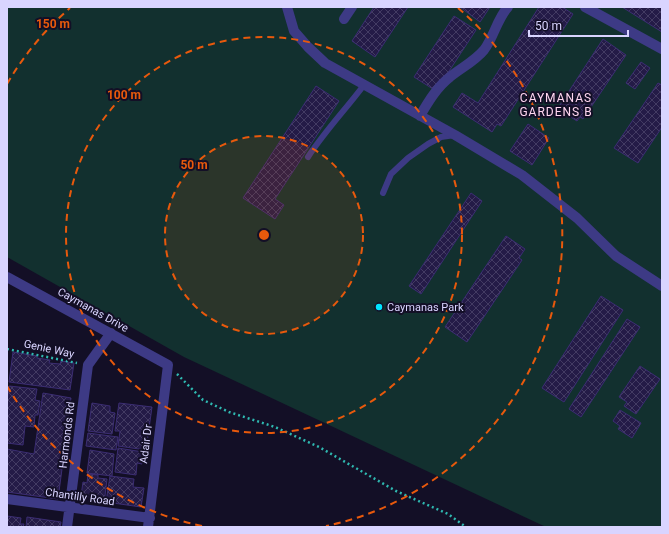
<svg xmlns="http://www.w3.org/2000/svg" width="669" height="534" viewBox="0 0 669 534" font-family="Roboto,sans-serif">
<defs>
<pattern id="building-cross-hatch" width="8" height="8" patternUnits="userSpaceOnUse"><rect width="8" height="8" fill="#241b47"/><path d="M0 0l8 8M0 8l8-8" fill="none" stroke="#433b63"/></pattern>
</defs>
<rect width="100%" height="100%" fill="#130f26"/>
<path fill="#12302f" d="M7,7H662V527H546L184,357L7,257Z"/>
<path fill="url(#building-cross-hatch)" stroke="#3b2d73" d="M374,7H408L375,57L352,41Z
M460,7H490L480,22Z
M539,7H562L573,14L501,126L497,124L492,132L453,107L462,93L478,103Z
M622,7H662V32Z
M454,16L476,30L436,91L414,77Z
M603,39L626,55L583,119L580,117L577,121L569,116L572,113L560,105Z
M641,62L650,68L635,89L626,83Z
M658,83L662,85V127L638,163L614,148Z
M316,86L339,101L275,199L284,205L275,219L243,198Z
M528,124L549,138L532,165L510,151Z
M471,193L482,201L421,294L409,286Z
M506,236L525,249L519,258L522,260L467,342L445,327Z
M601,296L623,310L564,402L542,388Z
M627,319L640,327L581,417L569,409Z
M13,352L37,356V358L50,360L49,363L60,364L61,361L74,363L70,390L9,382Z
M640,366L660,379L636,414L624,406L627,402L619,397Z
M9,386L37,389L35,400L40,401L38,415H35L34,427L25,426L23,445L7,443V400Z
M43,393L71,398L60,469H62L58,499L7,492V449L34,454Z
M92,403L110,406V412L115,413L112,434L88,431Z
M119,403L152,407L146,450L118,446L120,431H115Z
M620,410L641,423L632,438L618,429L620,426L613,421Z
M88,433L118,437L116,450L86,446Z
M118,448L143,452L142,464L137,463L136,475L115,472Z
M90,450L114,454L112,476L87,473Z
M88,474L98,475V478L107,479L104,504L89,502L90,497L81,496L83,482L87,483Z
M110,476L134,479L133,487L144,488L141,507L106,502Z
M7,516L21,518L20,524H24L23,527H7Z
M27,517L61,522L60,527H26Z"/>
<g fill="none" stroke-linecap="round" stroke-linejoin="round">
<path stroke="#2fb8b0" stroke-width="2.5" stroke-dasharray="2 3" stroke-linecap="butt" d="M7,349L77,363
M177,374L203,400L229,412L275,427L319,447L396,491L448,514L466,527"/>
<path stroke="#3d3a85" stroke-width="6" d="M308,157C325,131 346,109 364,85
M383,193L391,174L408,158L428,144L441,137L455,135"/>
<path stroke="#3d3a85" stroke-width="10" d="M287,7L294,31L308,47L325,63L455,135L522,175L577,218L616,256L662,286
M585,7L662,49
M344,19L352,7
M420,116C428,102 437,87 450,77C461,68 475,61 484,50C494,37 497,19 508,7
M7,277L168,365L148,527
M7,499L150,518
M67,527L88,365L111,333"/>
</g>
<circle cx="264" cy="235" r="99" fill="#e8590c" fill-opacity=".12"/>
<g fill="none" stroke="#e8590c" stroke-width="2" stroke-dasharray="7 5">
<circle cx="264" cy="235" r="99"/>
<circle cx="264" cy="235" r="198"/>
<path d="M202 526A298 298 0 0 1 7 386M7 84A298 298 0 0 1 70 8M458 8A298 298 0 0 1 326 526"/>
</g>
<circle fill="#00e5ff" stroke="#130f26" stroke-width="1.5" cx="379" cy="307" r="4"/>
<g text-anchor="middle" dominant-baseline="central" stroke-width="4" stroke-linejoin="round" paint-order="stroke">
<g font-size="11" fill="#d9d4ff" stroke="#130f26" text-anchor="start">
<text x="387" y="307">Caymanas Park</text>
</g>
<g font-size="11" fill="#d9d4ff" stroke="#130f26">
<text transform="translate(93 310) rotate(29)">Caymanas Drive</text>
<text transform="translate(49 349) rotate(12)">Genie Way</text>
<text transform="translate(67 435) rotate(-83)">Harmonds Rd</text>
<text transform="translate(146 444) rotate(-83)">Adair Dr</text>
<text transform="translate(80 497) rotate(8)">Chantilly Road</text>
</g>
<g font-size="12" letter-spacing="1" fill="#ffd6f0" stroke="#130f26">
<text x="556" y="98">CAYMANAS<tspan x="556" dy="14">GARDENS B</tspan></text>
</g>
</g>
<circle cx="264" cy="235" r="6" fill="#e8590c" stroke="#130f26" stroke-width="2"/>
<g font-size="12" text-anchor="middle" font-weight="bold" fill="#e8590c" stroke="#130f26" stroke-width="4" stroke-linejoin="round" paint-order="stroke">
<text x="53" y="28">150 m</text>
<text x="124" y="99">100 m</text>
<text x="194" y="169">50 m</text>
</g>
<rect width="669" height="534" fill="none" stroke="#d9d4ff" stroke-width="16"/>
<path d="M529 30v6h99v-6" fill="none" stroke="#d9d4ff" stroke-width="2"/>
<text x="535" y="30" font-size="12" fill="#d9d4ff" stroke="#130f26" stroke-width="3" paint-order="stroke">50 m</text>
</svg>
